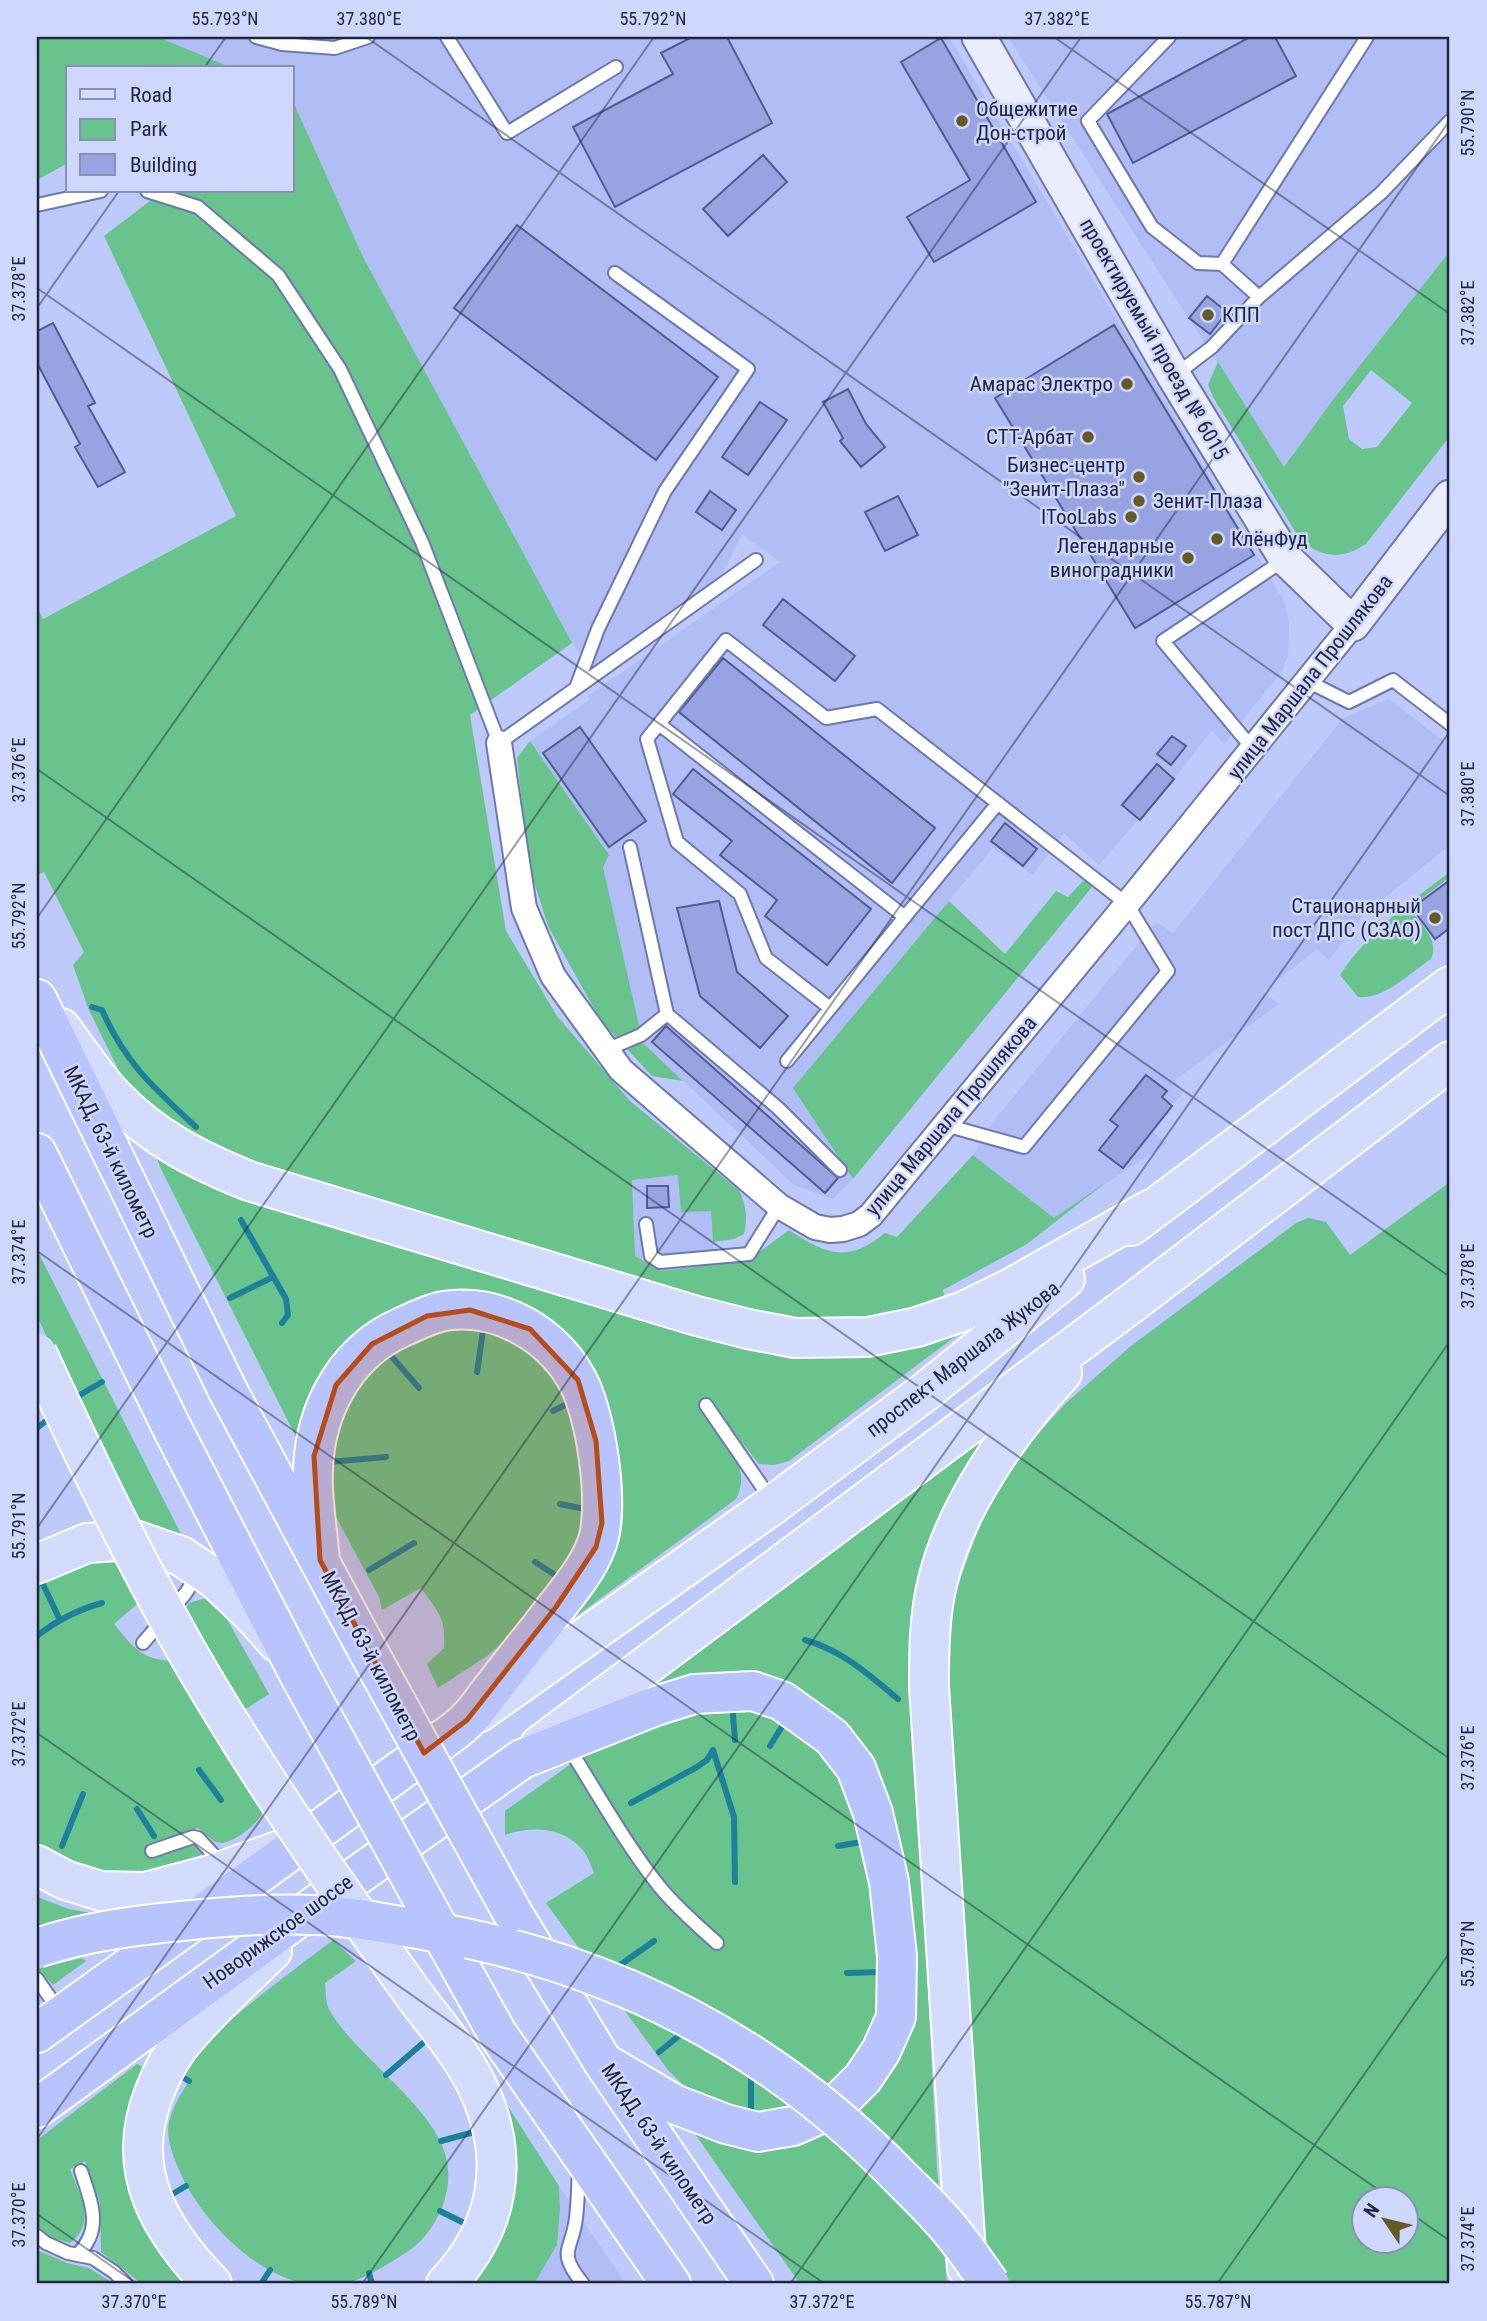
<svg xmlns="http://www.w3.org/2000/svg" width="1487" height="2321" viewBox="0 0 1487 2321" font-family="'Roboto Condensed',sans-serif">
<rect width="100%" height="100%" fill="#bec9fc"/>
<path fill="#b1bdf5" d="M158,37H949L1285,603L1289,624L1288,656L1282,671L1224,744L1212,730L1174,779L1099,865L1064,833L1033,875L993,848L794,1087L853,1179L833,1199L794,1185L643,1043L603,867L609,855L530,741L589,700L588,696L780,562L742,534L720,579L591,671L572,643L363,257L292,99V68H232Z
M1008,37H1450V251L1332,401L1284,467Z
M1389,699L1450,746V845L1361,917L1329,960L1317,949L1263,992L1279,1004L1175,1080L1183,1094L1171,1105L1152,1131L1167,1143L1054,1218L973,1155L993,1122L1156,922L1173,933L1343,718Z
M678,1175L711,1211L714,1264L661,1271L635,1256L632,1180Z
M559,2186L626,2284H534L557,2245L560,2209Z"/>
<path fill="#68c48c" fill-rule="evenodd" d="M37,37H158L232,68H68V163L37,180Z
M292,99L363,257L572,643L470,715L506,931L557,1016L630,1101L739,1190C746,1205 748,1217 744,1234L734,1239L713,1242L711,1211L681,1212L678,1175L632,1180L635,1256L661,1271L747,1261L789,1230C825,1254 848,1264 885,1233L897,1237L973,1155L1054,1218L1105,1183L1027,1244L943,1290L945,1299C853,1334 787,1319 695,1298L215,1155L135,1094L121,1075L88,1008L73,965L84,952L44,872L37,875V607L43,619L236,516L104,236L163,191H292Z
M1450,251V436L1366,544C1341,560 1325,558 1301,541L1213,397L1208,385L1218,362L1284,467L1332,401ZM1371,370L1412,403L1377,447L1362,449L1349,439L1343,406Z
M530,741L609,855L603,867L643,1043L683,1081L652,1076L601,1021L548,926L529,866L517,758Z
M1450,872V877L1409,908C1420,924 1440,939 1431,959C1411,972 1384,1000 1358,997L1340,975C1369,931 1409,903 1450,872Z
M1086,878L1092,887L853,1179L793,1088L949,901L1005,954L1056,891L1068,897Z
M155,1152L686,1324L964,1330L789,1461L774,1465L759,1464L721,1416L711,1424C728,1450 752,1468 736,1499L571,1620L595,1575L578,1353L423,1304L303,1451L160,1167Z
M1450,1182V2284H987L949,1670L954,1596L988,1503L1015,1459L1066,1403L1131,1346L1296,1223L1308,1218L1326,1222L1350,1255ZM1364,2198H1406V2240H1364Z
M37,1250L188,1548L141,1535L127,1508L37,1316Z
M465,1325L495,1330L547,1361L579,1415L588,1538L518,1629L487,1656L438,1688L427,1664L444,1648C446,1617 438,1612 421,1588L382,1610L379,1597L328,1502L323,1477L350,1384L406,1340Z
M996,1425L913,1698L937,2167L947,2284H800L695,2134L699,2127L858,2103L906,1957L823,1716L631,1692Z
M118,1554L142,1600L114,1624C135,1649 141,1660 175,1661L266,1809C255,1825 242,1838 223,1843L215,1842L198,1828L148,1844L150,1857L192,1843L202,1854L196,1861L125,1880L37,1850V1572Z
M206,1598L219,1605L269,1694L240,1713L181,1615L189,1603Z
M763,1705L827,1746L863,1821L887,2000L857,2069L800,2112L744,2114L688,2090L668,2070L546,1903L594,1873C591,1866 589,1859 585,1853C567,1827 531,1825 505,1835V1811L607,1738L646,1719Z
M37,1897L69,1909L97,1914L37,1929Z
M333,1940L356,1961L325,1983C326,1991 325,2001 329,2009C356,2059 444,2111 448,2168C451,2201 432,2237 404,2254C386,2265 364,2280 342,2284C275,2298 203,2226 179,2170C174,2158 168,2143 168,2129C169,2113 180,2095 189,2081L176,2073C218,2025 282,1979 333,1940Z
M82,1958L86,1961L53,1985L37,1969Z
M477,2058L559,2186L560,2209L557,2245L534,2284H463L479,2265Z
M137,2064L143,2067L135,2090L194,2284H142L101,2252L100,2203L85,2161L70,2169C80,2195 97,2223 70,2243L45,2236L37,2227V2140Z
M37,2250L67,2263L89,2268L114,2284H37Z"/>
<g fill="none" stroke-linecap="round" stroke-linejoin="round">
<path stroke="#1d819b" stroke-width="6" d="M92,1007L102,1010C125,1063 155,1089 196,1127
M241,1220L286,1299L288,1315L282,1323
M230,1298L273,1277
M387,1351L419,1388
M477,1372L483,1331
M73,1399L102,1382
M553,1411L573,1401
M37,1428L51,1417
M329,1462L386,1457
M560,1504L591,1510
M535,1562L563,1580
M369,1570L414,1543
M39,1576L60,1620
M37,1636C57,1620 77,1610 102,1603
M805,1640C842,1650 869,1675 898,1699
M732,1703L735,1740
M770,1746L786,1720
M713,1750L734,1817L735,1882
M199,1770L221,1800
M631,1803L697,1767L707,1760L713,1750
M137,1809L154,1836
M62,1846L83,1794
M838,1846L867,1841
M613,1970L654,1941
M847,1973L884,1972
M659,2052L685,2031
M751,2070V2113
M177,2074L189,2081
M386,2075L423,2043
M441,2141L478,2131
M166,2198L186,2186
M440,2211L470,2226
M369,2273L372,2284
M261,2284L270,2270"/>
</g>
<path fill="#98a4e1" stroke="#525c93" stroke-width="2" d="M692,37H727L772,123L615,207L573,127L673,74L661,53Z
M1250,37H1275L1296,76L1133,163L1107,114Z
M941,38L1036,202L934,262L907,217L970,180L901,62Z
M763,155L787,182L728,236L703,209Z
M517,225L718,377L656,460L454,308Z
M1207,296L1227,312L1210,334L1189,318Z
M53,323L95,403L88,406L125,472L98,487L75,447L80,444L37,363V331Z
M1114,325L1254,555L1135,628L995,398Z
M848,389L866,424L885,447L861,467L840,441L843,438L823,402Z
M760,402L787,420L748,475L722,457Z
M710,491L736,510L722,530L696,512Z
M898,496L918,535L885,551L865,512Z
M783,599L855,656L835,681L763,625Z
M723,658L935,828L892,883L679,712Z
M580,727L646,821L609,847L543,753Z
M1172,736L1186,746L1171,765L1157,754Z
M1157,764L1174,779L1140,820L1122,805Z
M693,769L871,909L827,965L765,916L777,900L720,855L732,841L673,794Z
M1005,823L1037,849L1023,866L991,841Z
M1450,880V928L1435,939L1412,908Z
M719,901L737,972L788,1016L760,1048L700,996L677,908Z
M666,1026L838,1178L825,1193L652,1042Z
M1146,1075L1167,1091L1162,1097L1172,1106L1123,1168L1099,1150L1118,1126L1110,1120Z
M647,1186H668L669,1207L647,1208Z"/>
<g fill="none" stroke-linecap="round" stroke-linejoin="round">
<g stroke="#6d78b2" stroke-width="16">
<path id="lane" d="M256,37L282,44L335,48L368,37
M447,37L507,133L616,67
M1169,37L1088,121L1152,227L1198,263L1222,264L1259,297L1212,347L1174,376
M147,191L198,207L278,275L340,369L422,542L499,743L756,560
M37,205L101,191
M1222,264L1367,37
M1259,297L1381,193L1450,121
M1307,681L1349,702L1393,680L1450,724
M576,688L598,629L665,491L748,369L615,273
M659,724L647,739L677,842L740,894L766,958L830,1008
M1253,749L1163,641L1284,560
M905,917L659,724L726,640L826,718L877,709L1127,904L1168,971L1024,1147L945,1125
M667,1014L778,1108L840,1170
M606,1050L641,1035L667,1014L630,847
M787,1061L998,803
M646,1224L651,1256L660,1262L749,1254L779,1206
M706,1405L772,1501
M143,1643L185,1594L199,1573
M567,1745C597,1792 624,1842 659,1886C676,1907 697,1925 717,1943
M152,1851L193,1837L198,1838L224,1866
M37,1979L60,2012
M579,2168C578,2185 578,2202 576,2218C572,2252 556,2250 583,2284
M37,2236L46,2243L68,2253L93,2258L114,2272L126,2284
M77,2255C104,2229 91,2202 81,2171"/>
</g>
<g stroke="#6d78b2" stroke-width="28">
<path id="street" d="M499,743L524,908L553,976L621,1070L779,1206L815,1227L830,1230L843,1229L859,1224L871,1215L1127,904L1353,624"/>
</g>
<g stroke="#6d78b2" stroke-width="37">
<path id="secondary" d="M979,37L1174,376L1286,559L1353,624L1450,497"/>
</g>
<g stroke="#fff" stroke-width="42">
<path id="primary" d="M61,1028C78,1050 94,1076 113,1096C153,1138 197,1160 249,1181L697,1316L748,1329L795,1338L868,1337L917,1327L964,1311L1011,1288L1151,1209
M1131,1226L1450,986
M37,1564L87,1543L135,1540L181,1556L215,1579L252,1614L277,1642
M478,1713L774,1504L925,1392L1065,1279
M540,1745L1132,1303L1450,1061
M37,1865L65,1880L101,1891L145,1892L213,1874L289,1847
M415,1996C437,2026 464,2056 479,2090C511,2160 499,2228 446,2284
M967,2268L929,1687C929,1651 929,1615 938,1580C956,1506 1011,1428 1062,1373
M212,2284C159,2229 124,2170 154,2093C162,2072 173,2051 189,2034C214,2005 244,1978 272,1951"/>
</g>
<g stroke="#fff" stroke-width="42">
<path id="highway" d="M37,999L229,1393L363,1642
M37,1153L172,1428L300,1676
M512,1912L603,2062L754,2284
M449,1947L497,2033L671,2284
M37,2033C141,1958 246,1884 349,1808C375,1789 402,1769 428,1750C441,1740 456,1732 467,1720C475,1713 482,1702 489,1693C506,1671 523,1649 541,1627C559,1602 585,1575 596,1546C611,1510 596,1409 575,1376C550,1334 502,1306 452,1310C434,1311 416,1321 400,1328C349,1351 320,1402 314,1455C310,1489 317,1526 320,1560
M37,2108L331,1894L522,1759L653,1707L694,1694L753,1691L782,1701L832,1737L856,1768L873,1813L889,1882L897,1956L896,2017L881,2051L863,2078L833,2108L793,2126L758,2132L726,2124L674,2104L603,2062"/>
</g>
<use href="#lane" stroke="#fff" stroke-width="12"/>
<use href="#street" stroke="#fff" stroke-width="24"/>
<use href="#secondary" stroke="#eaedfe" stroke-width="33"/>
<use href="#primary" stroke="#d4dcfe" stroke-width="38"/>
<use href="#highway" stroke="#b8c4fd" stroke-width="38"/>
<g stroke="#fff" stroke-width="42" stroke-linecap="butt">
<path id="primary-bridge" d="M37,1353C87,1462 139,1570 200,1674C266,1786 339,1891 415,1996"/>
</g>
<g stroke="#fff" stroke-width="42" stroke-linecap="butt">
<path id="highway-bridge" d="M363,1642L512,1912
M300,1676L449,1947
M37,1948C86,1931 139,1925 191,1920C232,1916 274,1913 315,1915C351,1916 388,1924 423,1930C610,1961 772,2044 904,2181C920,2197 938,2214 952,2232C966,2249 978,2267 990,2284"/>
</g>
<use href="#primary-bridge" stroke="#d4dcfe" stroke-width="38"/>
<use href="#highway-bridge" stroke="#b8c4fd" stroke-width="38"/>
</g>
<path fill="#b64c18" fill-opacity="0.2" stroke="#b64c18" stroke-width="5" stroke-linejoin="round" d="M470,1310L530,1329L578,1380L596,1441L602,1523L596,1547L556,1607L467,1720L424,1753L320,1560L314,1456L336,1385L372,1344L427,1316Z"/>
<path fill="none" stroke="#21253e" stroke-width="2" stroke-opacity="0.45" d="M366,37L1450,796M1054,37L1450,314M204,68L226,37M37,288L1450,1277M37,308L119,191M37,769L1450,1759M37,918L654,37M37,1251L1390,2198M37,1528L1081,37M37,1733L825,2284M37,2139L1450,120M1406,2210L1450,2241M37,2214L137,2284M362,2284L1450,731M790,2284L1450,1341M1217,2284L1450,1952"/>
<g fill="#665926" stroke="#ced7fe" stroke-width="2.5">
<circle cx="962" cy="121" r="7"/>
<circle cx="1208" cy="315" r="7"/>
<circle cx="1127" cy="384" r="7"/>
<circle cx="1088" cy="437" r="7"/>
<circle cx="1139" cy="477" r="7"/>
<circle cx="1139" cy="501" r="7"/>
<circle cx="1131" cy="517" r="7"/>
<circle cx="1217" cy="539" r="7"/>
<circle cx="1188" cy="558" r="7"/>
<circle cx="1435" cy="918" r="7"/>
</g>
<g text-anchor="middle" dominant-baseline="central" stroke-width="5" stroke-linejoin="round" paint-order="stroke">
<g font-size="21" fill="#21253e" stroke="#ced7fe" text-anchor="end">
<text x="976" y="109" text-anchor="start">Общежитие<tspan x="976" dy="24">Дон-строй</tspan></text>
<text x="1222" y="315" text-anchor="start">КПП</text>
<text x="1113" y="384">Амарас Электро</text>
<text x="1074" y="437">СТТ-Арбат</text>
<text x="1125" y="465">Бизнес-центр<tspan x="1125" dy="24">"Зенит-Плаза"</tspan></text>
<text x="1153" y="501" text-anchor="start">Зенит-Плаза</text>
<text x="1117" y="517">ITooLabs</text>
<text x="1231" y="539" text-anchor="start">КлёнФуд</text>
<text x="1174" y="546">Легендарные<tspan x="1174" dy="24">виноградники</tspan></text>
<text x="1421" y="906">Стационарный<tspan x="1421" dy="24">пост ДПС (СЗАО)</tspan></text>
</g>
<g font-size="21" fill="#21253e" stroke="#ced7fe">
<text transform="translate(1154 339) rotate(60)">проектируемый проезд № 6015</text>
<text transform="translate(1310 677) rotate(-52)">улица Маршала Прошлякова</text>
<text transform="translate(951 1116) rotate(-50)">улица Маршала Прошлякова</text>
<text transform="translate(111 1152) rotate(64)">МКАД, 63-й километр</text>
<text transform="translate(963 1359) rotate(-38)">проспект Маршала Жукова</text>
<text transform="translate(371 1656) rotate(62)">МКАД, 63-й километр</text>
<text transform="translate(278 1932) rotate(-36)">Новорижское шоссе</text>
<text transform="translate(659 2144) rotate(56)">МКАД, 63-й километр</text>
</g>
</g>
<rect width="1487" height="2321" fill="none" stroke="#ced7fe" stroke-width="77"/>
<rect x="66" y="66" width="228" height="126" fill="#ced7fe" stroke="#8990b1" stroke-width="2"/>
<rect x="80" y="89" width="35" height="10" fill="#d4dcfe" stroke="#8990b1" stroke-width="2"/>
<text x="130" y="102" font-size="21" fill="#21253e">Road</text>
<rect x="80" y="119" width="35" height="21" fill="#68c48c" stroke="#8990b1" stroke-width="2"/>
<text x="130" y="136" font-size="21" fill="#21253e">Park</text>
<rect x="80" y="154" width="35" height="21" fill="#98a4e1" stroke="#8990b1" stroke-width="2"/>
<text x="130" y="172" font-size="21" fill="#21253e">Building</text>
<g transform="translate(1385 2220) rotate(305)"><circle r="33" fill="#ced7fe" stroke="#8990b1" stroke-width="2"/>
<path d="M0-5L12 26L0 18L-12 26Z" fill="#665926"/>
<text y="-10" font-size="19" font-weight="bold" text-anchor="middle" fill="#21253e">N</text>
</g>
<rect x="38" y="38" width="1410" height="2244" fill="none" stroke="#21253e" stroke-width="2.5"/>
<g font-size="18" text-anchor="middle" fill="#21253e">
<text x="225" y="25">55.793°N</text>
<text x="369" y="25">37.380°E</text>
<text x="653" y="25">55.792°N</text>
<text x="1057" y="25">37.382°E</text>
<text transform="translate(1468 123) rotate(-90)" y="6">55.790°N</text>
<text transform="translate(19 289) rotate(-90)" y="6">37.378°E</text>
<text transform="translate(1468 313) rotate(-90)" y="6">37.382°E</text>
<text transform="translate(19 770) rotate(-90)" y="6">37.376°E</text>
<text transform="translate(1468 794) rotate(-90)" y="6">37.380°E</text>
<text transform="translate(19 916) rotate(-90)" y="6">55.792°N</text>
<text transform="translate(19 1252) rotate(-90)" y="6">37.374°E</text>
<text transform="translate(1468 1276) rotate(-90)" y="6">37.378°E</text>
<text transform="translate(19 1526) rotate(-90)" y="6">55.791°N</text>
<text transform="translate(19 1734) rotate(-90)" y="6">37.372°E</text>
<text transform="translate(1468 1758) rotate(-90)" y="6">37.376°E</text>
<text transform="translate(1468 1954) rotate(-90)" y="6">55.787°N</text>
<text transform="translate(19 2215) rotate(-90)" y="6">37.370°E</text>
<text transform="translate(1468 2239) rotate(-90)" y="6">37.374°E</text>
<text x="134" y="2308">37.370°E</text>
<text x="364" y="2308">55.789°N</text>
<text x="822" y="2308">37.372°E</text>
<text x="1218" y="2308">55.787°N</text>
</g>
</svg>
